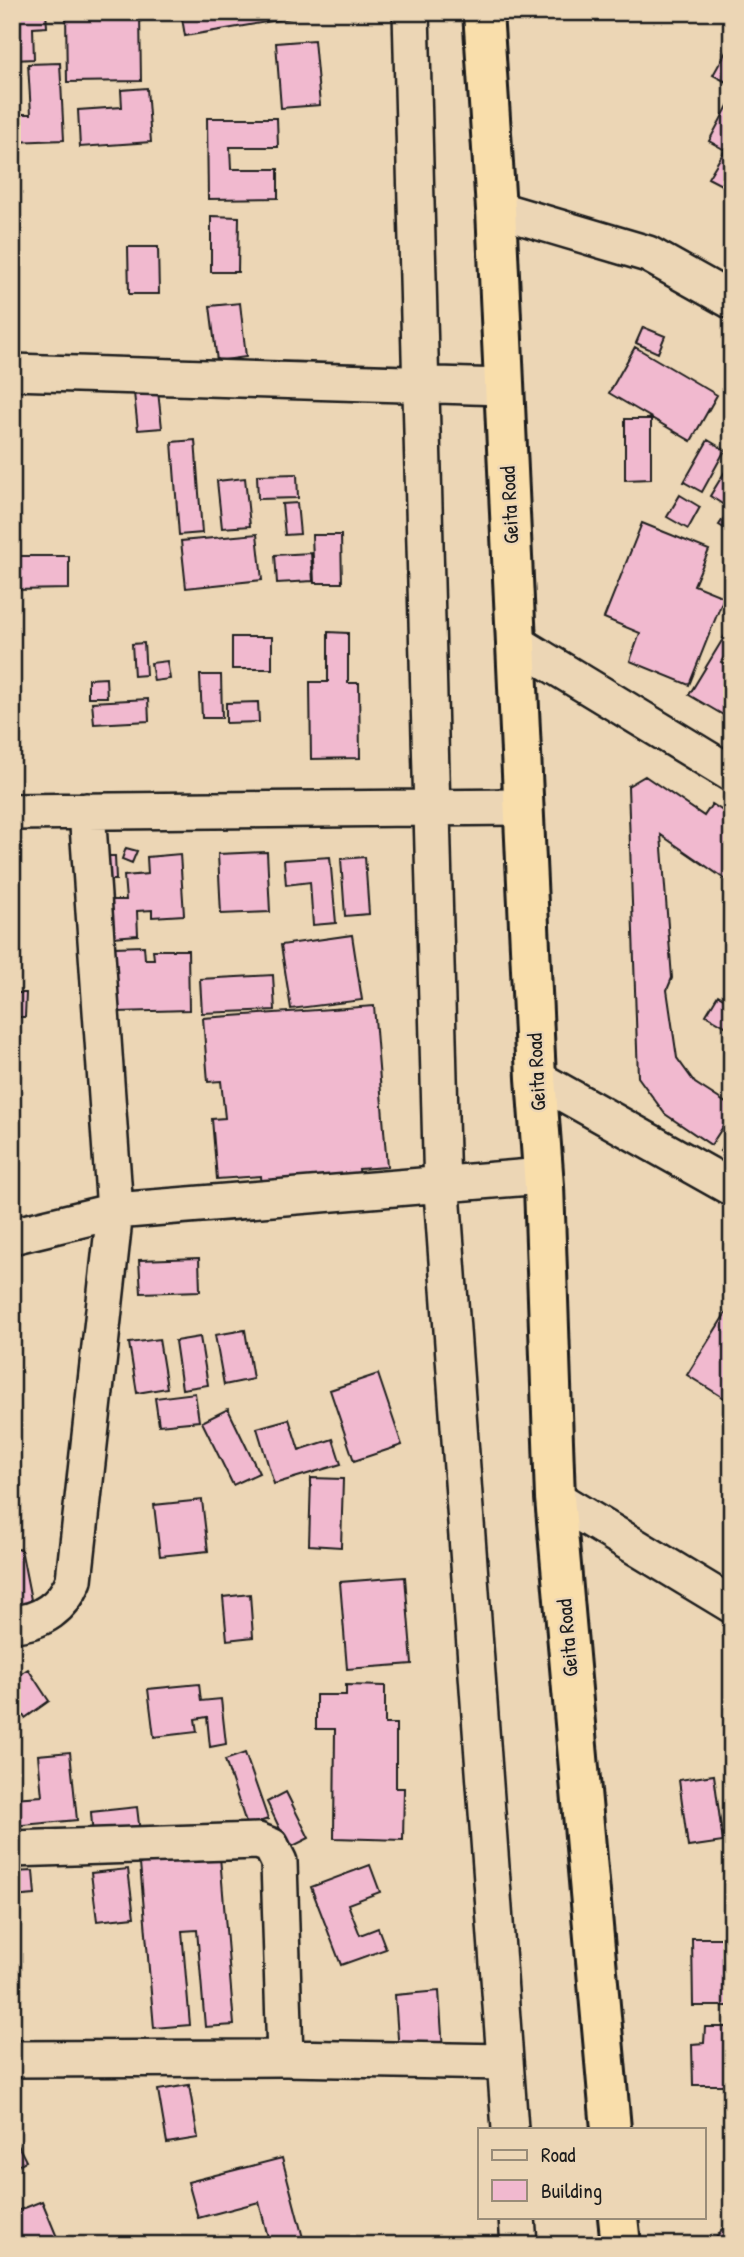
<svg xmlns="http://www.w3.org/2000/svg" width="744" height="2257" viewBox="0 0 744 2257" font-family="'Patrick Hand',sans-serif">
<rect width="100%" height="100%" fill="#ecd6b5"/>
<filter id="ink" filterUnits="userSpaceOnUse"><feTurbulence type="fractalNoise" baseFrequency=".0143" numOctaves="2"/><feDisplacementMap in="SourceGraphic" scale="14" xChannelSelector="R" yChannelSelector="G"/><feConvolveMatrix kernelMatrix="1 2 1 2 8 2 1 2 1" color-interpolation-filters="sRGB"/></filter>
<g filter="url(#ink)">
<path fill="#f1b9cf" stroke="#1c1c1c" stroke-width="2" d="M12,12H46L47,27L33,28L34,59L14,60L17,114H31L28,64L60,63L64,140L12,142Z
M66,12H140L141,81L67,82Z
M181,12H289L290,18L185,36Z
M314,40L320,105L281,108L276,43Z
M732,41V85L713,75Z
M147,88L151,142L80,147L78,110L122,107L121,90Z
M730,102L732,180L727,188L708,178L725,150L709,141Z
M207,118H277L278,147H230L231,169H278V198L208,199Z
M211,216L239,217L238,272H211Z
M128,247H158L159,294H129Z
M240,303L246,357L217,361L210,306Z
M643,327L665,336L658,353L636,343Z
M635,347L717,395L691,441L609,393Z
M158,391L162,428L138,430L134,393Z
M625,419H651V479L625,480Z
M195,440L202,533L179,535L172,442Z
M708,440L725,450L702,492L684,482Z
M732,460V533L719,525L730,509L710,496Z
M297,474L298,498L258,499L257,475Z
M245,478L250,526L222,528L217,481Z
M680,495L700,507L688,529L667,517Z
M297,503L300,534L285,535L282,504Z
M642,523L709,550L694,585L724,597L689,685L630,661L640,633L604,618Z
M257,534L262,580L186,588L181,541Z
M312,535H341L342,583H314Z
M311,553L313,581L277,583L275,555Z
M12,556H69V589L12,590Z
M732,624V649L730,648L721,662L732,669V720L689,695Z
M328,632L348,633V683H359L360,758L311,759L310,682H328Z
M232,637H272V669H232Z
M144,643L146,675L134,676L132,644Z
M167,661L170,679L154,681L151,663Z
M200,675H221L222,718H202Z
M106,678L107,697H88V679Z
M148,699L149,721L94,724L92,702Z
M258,702L259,722L226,723V703Z
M645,776L704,816L712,804L732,817V884L661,835L672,978L667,990L677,1058L695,1083L732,1107V1113L711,1145L665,1114L638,1077L628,786Z
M126,848L137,851L132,863L122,859Z
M267,852L270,912L221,914L218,854Z
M180,854L184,915L152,917V910L137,911L138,935L113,937L110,900H126L124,876L148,874L147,857Z
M106,856H115L116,880H106Z
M330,857L336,923L313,925L310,882L286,885L284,860Z
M365,857L369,914L345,916L341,859Z
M352,935L362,1000L291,1009L281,945Z
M144,946L145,959H154L153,950H188L189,1010L116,1012L114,947Z
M273,975L275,1010L202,1013L200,979Z
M12,993H26L25,1017H12Z
M718,995L732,1003V1030L706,1015Z
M374,1006L387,1167L359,1169L361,1183L262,1191L261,1176L217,1179L212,1119L225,1118L221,1081L208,1082L203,1018Z
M732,1136V1159L721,1151Z
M199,1258L200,1291L141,1293L139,1260Z
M732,1303V1403L687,1375Z
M245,1330L253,1379L224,1385L215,1335Z
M200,1337L208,1385L182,1389L175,1341Z
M159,1339L167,1388L137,1393L129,1343Z
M378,1374L402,1445L354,1461L330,1390Z
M195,1393L199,1421L159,1425L155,1398Z
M228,1409L259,1473L233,1485L202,1422Z
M289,1419L299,1450L333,1439L341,1464L274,1484L257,1428Z
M311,1478L343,1479L341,1547L309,1545Z
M202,1500L208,1551L160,1556L154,1505Z
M21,1549L33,1610L12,1613V1550Z
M405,1577L412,1664L347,1669L340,1582Z
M250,1594L253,1637L227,1640L223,1597Z
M28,1669L49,1701L25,1718L12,1699V1679Z
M199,1684L201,1701L221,1699L226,1744L210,1747L207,1717L195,1719L197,1732L154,1737L148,1689Z
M346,1685L385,1686V1724H396V1788H404L403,1840L334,1838L335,1729H316V1695H346Z
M70,1752L77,1820L12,1826V1798L42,1796L38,1755Z
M245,1753L268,1819L247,1826L225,1760Z
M714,1775L723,1842L688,1847L679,1780Z
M286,1792L309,1838L289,1848L267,1802Z
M137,1807L140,1833L93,1838L91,1812Z
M220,1857L234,2025L205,2027L197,1930L182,1931L190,2025L154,2028L140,1863Z
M370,1865L380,1892L348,1904L360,1935L378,1928L386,1949L341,1965L311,1887Z
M128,1869L134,1917L97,1921L91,1873Z
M33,1871L35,1895L12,1897V1872Z
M692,1938H730L731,2006H693Z
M439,1991L443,2050L399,2053L395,1995Z
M705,2027H732V2085H693L692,2044L704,2043Z
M189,2085L198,2138L167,2143L158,2090Z
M12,2133L26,2161L12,2168Z
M282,2158L303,2238L270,2245L259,2202L198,2218L188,2182Z
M42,2201L59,2242L12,2245V2213Z
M723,2228L732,2234V2245H711Z"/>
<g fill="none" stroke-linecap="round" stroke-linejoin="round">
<g stroke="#1c1c1c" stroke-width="40">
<path id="minor" d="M411,12L442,1192L510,2129
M496,209L648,254L732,301
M12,372L504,387
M515,642L732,774
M12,812L524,807
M536,1078L732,1188
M12,1236L115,1211L543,1176
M555,1498L732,1605
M12,1624C42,1622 63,1607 74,1580L115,1211L87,811
M12,1849L258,1841L271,1846L279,1862L285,2058
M12,2059L285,2058L505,2062
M517,2217L519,2245"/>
</g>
<g stroke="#1c1c1c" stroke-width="44">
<path id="trunk" d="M483,12L496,209L536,1078L544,1186L555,1498L611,2129
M618,2217L621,2245"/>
</g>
<use href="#minor" stroke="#ecd6b5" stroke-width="35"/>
<use href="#trunk" stroke="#f9deab" stroke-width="38"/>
</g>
</g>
<g text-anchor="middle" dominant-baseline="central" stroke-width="5" stroke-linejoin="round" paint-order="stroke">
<g font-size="21" fill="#1c1c1c" stroke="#ecd6b5">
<text transform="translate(509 505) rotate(-93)">Geita Road</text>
<text transform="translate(536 1072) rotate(-93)">Geita Road</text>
<text transform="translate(567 1638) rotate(-95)">Geita Road</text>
</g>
</g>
<rect width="744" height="2257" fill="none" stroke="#ecd6b5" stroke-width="42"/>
<rect x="21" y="21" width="702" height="2215" fill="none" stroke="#1c1c1c" stroke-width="2.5" filter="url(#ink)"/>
<rect x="478" y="2128" width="228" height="91" fill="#ecd6b5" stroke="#998c78" stroke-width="2"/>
<rect x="492" y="2150" width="35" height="10" fill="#ecd6b5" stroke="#998c78" stroke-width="2"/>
<text x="541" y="2162" font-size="21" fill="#1c1c1c">Road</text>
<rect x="492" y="2180" width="35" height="21" fill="#f1b9cf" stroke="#998c78" stroke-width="2"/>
<text x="541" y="2198" font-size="21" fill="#1c1c1c">Building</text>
</svg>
